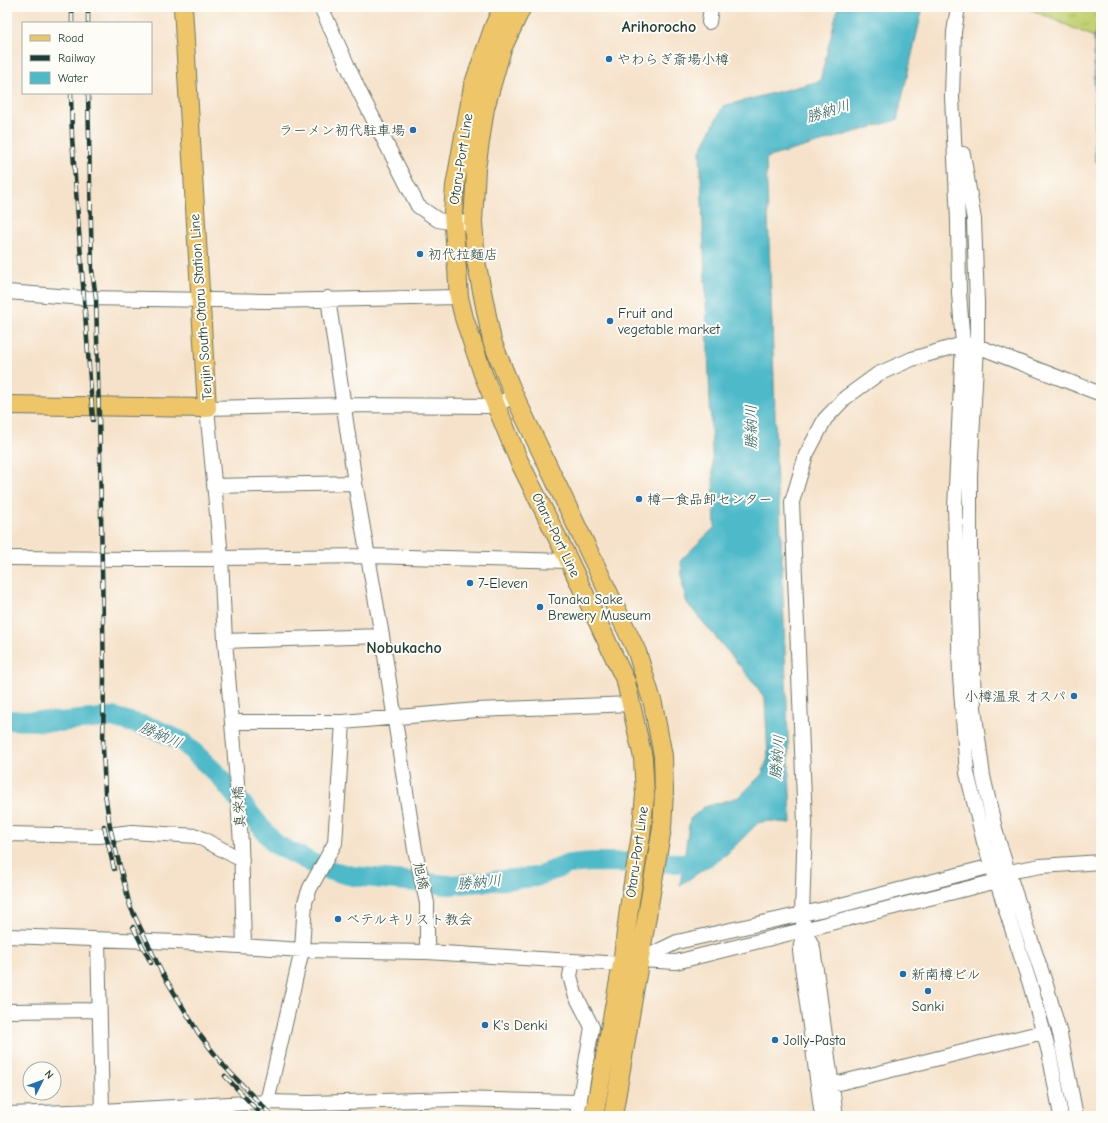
<svg xmlns="http://www.w3.org/2000/svg" width="1108" height="1123" viewBox="0 0 1108 1123" font-family="'Comic Neue','Klee One',sans-serif">
<defs>
<pattern id="grass-tufts" width="24" height="20" patternUnits="userSpaceOnUse"><rect width="24" height="20" fill="#c2d274"/><path d="M3 7l-1-3M5 7V3M7 7l1-3M15 17l-1-3M17 17v-4M19 17l1-3" fill="none" stroke="#a6b565"/></pattern>
</defs>
<rect width="100%" height="100%" fill="#fdfcf7"/>
<filter id="ink" filterUnits="userSpaceOnUse"><feTurbulence type="fractalNoise" baseFrequency=".025" numOctaves="2"/><feDisplacementMap in="SourceGraphic" scale="8" xChannelSelector="R" yChannelSelector="G"/><feConvolveMatrix kernelMatrix="1 2 1 2 8 2 1 2 1" color-interpolation-filters="sRGB"/></filter>
<filter id="wash" filterUnits="userSpaceOnUse"><feTurbulence type="fractalNoise" baseFrequency=".012" numOctaves="4" result="noise"/><feDisplacementMap in="SourceGraphic" scale="16" xChannelSelector="R" yChannelSelector="G"/><feGaussianBlur stdDeviation="0.9" result="paint"/><feColorMatrix in="noise" values="0 0 0 0 0 0 0 0 0 0 0 0 0 0 0 0 0 1.4 0 .05"/><feComposite in="paint" operator="in"/></filter>
<g filter="url(#wash)">
<rect width="100%" height="100%" fill="#f6e2ca"/>
<path fill="url(#grass-tufts)" stroke="#708854" d="M1025,7H1101V8L1094,37Z"/>
<path fill="#4db9c9" stroke="#367b7e" d="M838,7H923L897,120L769,157L766,160L774,378L777,492L780,507L791,823L766,821L758,823L727,854L680,885L690,819L704,807L739,797L762,774L768,758L765,699L755,684L687,603L683,588L681,560L715,527L700,151L723,106L820,81Z
M1101,8V163L1095,161L1094,37Z"/>
<g fill="none" stroke-linecap="round" stroke-linejoin="round">
<path stroke="#4db9c9" stroke-width="20" d="M7,720L59,722L112,717L156,729L183,742L220,777L275,844L324,869L353,876L448,885L536,877L569,864L591,862L692,863L709,856"/>
</g>
</g>
<g filter="url(#ink)">
<g fill="none" stroke-linecap="round" stroke-linejoin="round">
<g stroke="#6a7768" stroke-width="16">
<path id="minor" d="M321,7L359,91L418,206L438,220L454,223L473,222
M958,7L954,32L952,97L958,220L959,293L963,344L955,507L960,676L967,773L984,842L1030,984L1049,1052L1061,1116
M709,22L711,7
M963,154L974,220L977,302V346L970,475V555L974,708L983,776L996,833L1008,872L1046,985L1060,1034L1076,1116
M7,292L84,298L269,301L459,297
M328,298L355,483L382,636L415,850L427,903V952
M214,486L355,483
M7,558L137,559L368,556L569,561
M225,641L382,636
M232,722H343L477,710L632,704
M7,834L99,836L132,832L197,836L242,860
M804,929L813,948L836,1116
M7,936L177,942L302,950L427,952L622,964L640,960L676,962L997,881L1008,872L1041,866L1101,862
M98,940L102,1111
M244,946L241,844L236,769L225,641L221,557L207,408L344,405L496,406L514,395
M642,959L677,942L829,908L992,866L1000,869
M573,961L570,976L575,994L592,1027L577,1116
M7,1011L99,1010
M819,1088L1043,1032
M267,1102L302,950L305,902L310,888L335,843L343,722
M7,1114L102,1111L267,1102L309,1103L456,1099L580,1102
M822,1116L800,951L804,929L802,914L805,823L792,502L806,455L825,419L845,398L878,374L912,359L963,344L977,346L1101,394"/>
</g>
<g stroke="#6a7768" stroke-width="20">
<path id="major" d="M503,7L494,26L473,86L455,186L453,213L459,297L464,318L483,374L519,461L569,561L626,682L643,758L645,795L641,835L630,901L622,964L594,1116
M522,7L502,49L485,108L476,169L473,222L476,261L492,341L514,395L637,652L653,704L663,756L664,793L662,828L613,1116
M7,405L207,408L183,7"/>
</g>
<use href="#minor" stroke="#fff" stroke-width="14"/>
<use href="#major" stroke="#eec569" stroke-width="18"/>
<g stroke="#1f3d34" stroke-width="4.5">
<path id="rail" d="M72,23V7
M88,23V7
M71,93L72,137L93,420
M88,93L92,270L96,298L100,456L104,679L103,747L105,793L110,827L130,906L161,971L199,1034L224,1066L272,1116
M104,826L114,869
M133,927L151,963
M225,1076L258,1111"/>
</g>
<use href="#rail" stroke="#fdfcf7" stroke-width="3" stroke-dasharray="9" stroke-linecap="butt"/>
</g>
</g>
<g fill="#1f6fb2" stroke="#fdfcf7" stroke-width="1.5">
<circle cx="609" cy="59" r="4"/>
<circle cx="413" cy="130" r="4"/>
<circle cx="420" cy="254" r="4"/>
<circle cx="610" cy="321" r="4"/>
<circle cx="639" cy="499" r="4"/>
<circle cx="470" cy="583" r="4"/>
<circle cx="540" cy="607" r="4"/>
<circle cx="1074" cy="696" r="4"/>
<circle cx="338" cy="919" r="4"/>
<circle cx="903" cy="974" r="4"/>
<circle cx="928" cy="991" r="4"/>
<circle cx="485" cy="1025" r="4"/>
<circle cx="775" cy="1040" r="4"/>
</g>
<g text-anchor="middle" dominant-baseline="central" stroke-width="4" stroke-linejoin="round" paint-order="stroke">
<g font-size="14" fill="#1f3d34" stroke="#fdfcf7" text-anchor="start">
<text x="617" y="59">やわらぎ斎場小樽</text>
<text x="405" y="130" text-anchor="end">ラーメン初代駐車場</text>
<text x="428" y="254">初代拉麵店</text>
<text x="618" y="313">Fruit and<tspan x="618" dy="16">vegetable market</tspan></text>
<text x="647" y="499">樽一食品卸センター</text>
<text x="478" y="583">7-Eleven</text>
<text x="548" y="599">Tanaka Sake<tspan x="548" dy="16">Brewery Museum</tspan></text>
<text x="1066" y="696" text-anchor="end">小樽温泉 オスパ</text>
<text x="346" y="919">べテルキリスト教会</text>
<text x="911" y="974">新南樽ビル</text>
<text x="928" y="1006" text-anchor="middle">Sanki</text>
<text x="493" y="1025">K's Denki</text>
<text x="783" y="1040">Jolly-Pasta</text>
</g>
<g font-size="14" fill="#1f3d34" stroke="#fdfcf7">
<text transform="translate(461 159) rotate(-81)">Otaru-Port Line</text>
<text transform="translate(201 307) rotate(-94)">Tenjin South-Otaru Station Line</text>
<text transform="translate(556 535) rotate(64)">Otaru-Port Line</text>
<text transform="translate(239 807) rotate(-94)">真栄橋</text>
<text transform="translate(637 852) rotate(-82)">Otaru-Port Line</text>
<text transform="translate(421 876) rotate(77)">旭橋</text>
</g>
<g font-size="15" font-style="italic" fill="#2d6261" stroke="#fdfcf7">
<text transform="translate(828 111) rotate(-17)">勝納川</text>
<text transform="translate(751 427) rotate(-90)">勝納川</text>
<text transform="translate(161 735) rotate(24)">勝納川</text>
<text transform="translate(777 757) rotate(-85)">勝納川</text>
<text transform="translate(479 882) rotate(-5)">勝納川</text>
</g>
<g font-size="16" font-weight="bold" fill="#1f3d34" stroke="#fdfcf7">
<text x="659" y="27">Arihorocho</text>
<text x="404" y="648">Nobukacho</text>
</g>
</g>
<rect width="1108" height="1123" fill="none" stroke="#fdfcf7" stroke-width="24"/>
<rect x="22" y="22" width="130" height="72" fill="#fdfcf7" stroke="#a4b0a9"/>
<rect x="30" y="35" width="20" height="6" fill="#eec569" stroke="#a4b0a9"/>
<text x="58" y="42" font-size="12" fill="#1f3d34">Road</text>
<rect x="30" y="55" width="20" height="6" fill="#1f3d34" stroke="#a4b0a9"/>
<text x="58" y="62" font-size="12" fill="#1f3d34">Railway</text>
<rect x="30" y="72" width="20" height="12" fill="#4db9c9" stroke="#a4b0a9"/>
<text x="58" y="82" font-size="12" fill="#1f3d34">Water</text>
<g transform="translate(42 1081) rotate(48)"><circle r="19" fill="#fdfcf7" stroke="#a4b0a9"/>
<path d="M0-3L7 15L0 10L-7 15Z" fill="#1f6fb2"/>
<text y="-6" font-size="11" font-weight="bold" text-anchor="middle" fill="#1f3d34">N</text>
</g>
</svg>
